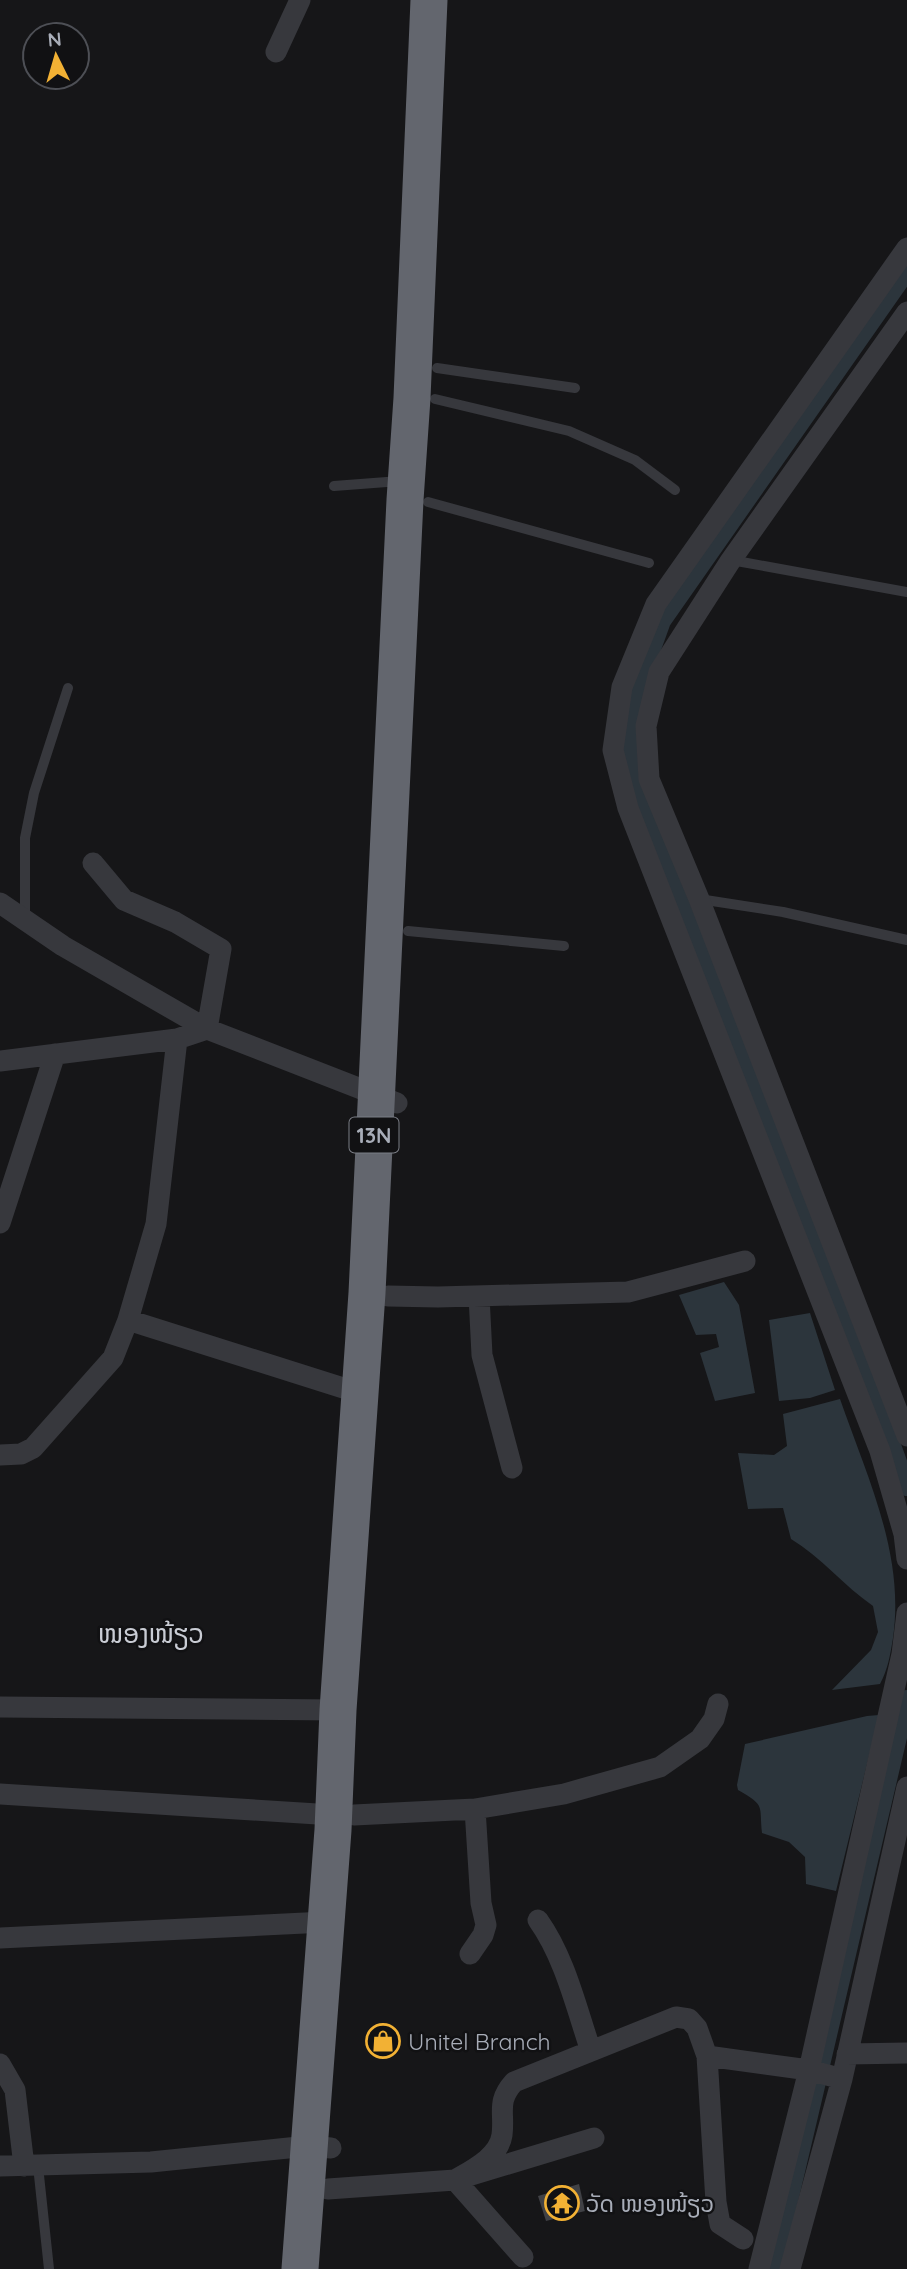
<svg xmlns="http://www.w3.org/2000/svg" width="907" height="2269" viewBox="0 0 907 2269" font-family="Quicksand,'Noto Sans Lao',sans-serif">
<rect width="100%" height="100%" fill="#161618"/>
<path fill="#2c353c" d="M724,1282L739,1305L755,1393L715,1401L700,1353L719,1347L716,1334L696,1335L679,1295Z
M810,1313L835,1390L810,1398L779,1401L769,1320Z
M840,1399C867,1477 905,1554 893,1638C890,1656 888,1669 880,1684L832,1690L871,1650L878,1632L873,1606C844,1586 821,1557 791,1539L783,1508L748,1509L738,1453L774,1455L787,1446L783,1414Z
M879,1715L836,1891L806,1884L805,1857L789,1842L762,1833C759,1805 766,1806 738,1790L737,1785L745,1744L867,1716Z"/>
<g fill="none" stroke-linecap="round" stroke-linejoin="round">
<path stroke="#2c353c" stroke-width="18" d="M907,271L662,621L639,685L630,747L646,818L838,1295L907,1487
M773,2269L907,1699"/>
</g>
<path fill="#404145" d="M579,2184L585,2211L546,2221L538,2196Z"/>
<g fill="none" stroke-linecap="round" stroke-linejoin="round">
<path stroke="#37383d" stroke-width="10" d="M437,368L575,388
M435,399L569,431L635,460L675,490
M334,486L400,481
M428,502L649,563
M731,560L907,592
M699,899L783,912L907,940
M25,920V838L34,793L68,688
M408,931L564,946
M38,2166L49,2269"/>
<path stroke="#37383d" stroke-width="21" d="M276,52L300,0
M907,248L656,604L622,687L613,750L628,808L880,1451L904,1534L907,1559
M907,312L731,560L659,672L646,726L649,779L699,899L907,1436
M0,903L63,946L207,1029L397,1103
M177,1039L156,1224L128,1320L359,1393
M0,1061L177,1039L207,1029L221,949L175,922L124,900L93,863
M0,1223L55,1054
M388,1296L438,1297L628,1292L745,1261
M479,1296L482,1355L512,1468
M0,1455L21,1454L33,1448L113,1358L128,1320
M0,1707L338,1710
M0,1794L333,1815
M354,1815L475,1809L564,1794L660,1767L700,1739L714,1719L718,1704
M538,1920C565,1958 576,2007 591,2051
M0,1938L325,1922
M470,1954L483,1935L486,1925L481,1903L475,1809
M847,2054L907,2053
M707,2056L716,2202L720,2224L743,2239
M0,2064L15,2090L24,2166
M0,2166L151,2162L308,2146L331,2148
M328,2189L455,2180L594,2138
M523,2257L455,2180C472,2170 499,2157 502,2135C505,2112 496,2102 514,2082L676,2017L689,2019L697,2028L707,2056L809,2070L842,2079
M759,2269L809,2070L902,1654L907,1613
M790,2269L842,2079L907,1787"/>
<path stroke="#63666e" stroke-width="37" d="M300,2269L333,1830L338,1710L367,1293L405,500L412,398L429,0"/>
</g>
<defs>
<g id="shop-ring" transform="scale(1.75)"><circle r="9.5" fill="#111113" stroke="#f2b134" stroke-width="1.5"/><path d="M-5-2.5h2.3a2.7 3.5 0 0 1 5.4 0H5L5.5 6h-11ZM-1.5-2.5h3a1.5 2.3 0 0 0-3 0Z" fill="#f2b134"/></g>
<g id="temple-ring" transform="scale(1.75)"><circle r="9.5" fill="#111113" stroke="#f2b134" stroke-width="1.5"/><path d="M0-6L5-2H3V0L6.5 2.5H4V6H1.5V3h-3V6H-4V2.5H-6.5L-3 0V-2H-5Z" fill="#f2b134"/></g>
</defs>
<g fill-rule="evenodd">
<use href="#shop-ring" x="383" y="2041"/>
<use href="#temple-ring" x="562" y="2203"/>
</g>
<g text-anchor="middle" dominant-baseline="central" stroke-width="5" stroke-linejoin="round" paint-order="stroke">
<rect fill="#111113" stroke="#7b7e86" stroke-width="2" x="349.5" y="1117.5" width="49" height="35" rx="5"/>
<g font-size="21" font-weight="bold" fill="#a8adb8">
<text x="374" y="1135">13N</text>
</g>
<g font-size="23" fill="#a8adb8" stroke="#111113" text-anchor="start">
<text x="408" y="2041">Unitel Branch</text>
<text x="586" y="2203">ວັດ ໜອງໜ້ຽວ</text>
</g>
<g font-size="26" fill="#c9ccd4" stroke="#111113">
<text x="151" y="1633">ໜອງໜ້ຽວ</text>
</g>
</g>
<g transform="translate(56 56) rotate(355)"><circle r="33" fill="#111113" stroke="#4d4f55" stroke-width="2"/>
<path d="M0-5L12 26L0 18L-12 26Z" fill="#f2b134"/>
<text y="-10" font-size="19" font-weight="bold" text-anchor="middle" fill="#a8adb8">N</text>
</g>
</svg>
